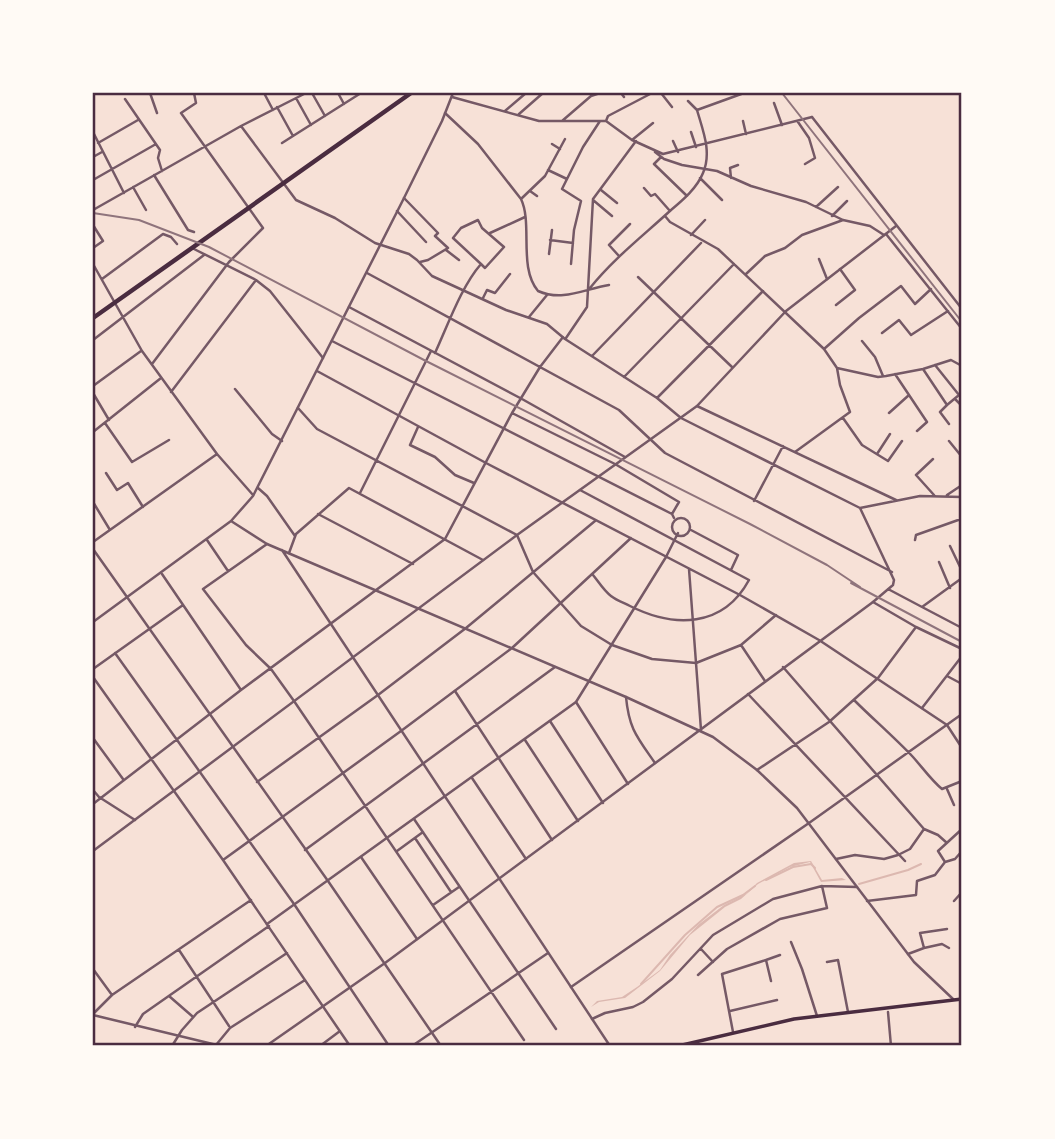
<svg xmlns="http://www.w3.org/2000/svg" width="1055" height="1139" viewBox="0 0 1055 1139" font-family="'Space Grotesk',sans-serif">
<rect width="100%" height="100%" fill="#f7e1d7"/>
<path fill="#dcb8b0" d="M811,861L822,880L842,878L846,880L821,882L810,862L790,867L758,884L741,899L725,907L690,935L660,971L625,998L599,1002L591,1007L597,1001L622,997L637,987L660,970L670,955L698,925L724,905L746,894L757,883L794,863Z"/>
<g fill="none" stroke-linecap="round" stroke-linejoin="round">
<path stroke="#dcb8b0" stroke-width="2" d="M766,880L793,867L811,864L815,868
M859,884L908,870L921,864
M641,984L685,935L717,907L743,895L755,886"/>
<path stroke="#755966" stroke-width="2.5" d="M150,93L157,113
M264,93L273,110
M312,93L325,116
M338,93L344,104
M621,93L624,97
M661,93L672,107
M452,97L539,121H606L632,140L663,154L812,117
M296,98L311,125
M125,99L160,150L158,158L162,171
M688,101L697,110
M774,103L782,125
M277,107L293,136L282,143
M505,111L526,93
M445,113L478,144L521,199C533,224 518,267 538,291C563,302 584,289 609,285
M519,114L543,93
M562,121L591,96L600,93
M606,121L608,116L652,93
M743,121L746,134
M798,122L809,138L815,158L805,164
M241,126L296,200L335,218L375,243L409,254L417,260L432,276L506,310L547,324L565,339L657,398L681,418L860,508L920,496L962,497
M93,132L124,193
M691,132L696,147
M293,136L361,93
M632,140L653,123
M673,141L678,152
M98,143L138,120
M552,144L560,149
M655,152L664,159L682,165L717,171L751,186L806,202L843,220L870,226L884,235
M93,157L102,152
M661,157L654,164L687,196
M548,170L567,179
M154,175L188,230L194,232
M700,178L722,200
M731,178L730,168L738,165
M93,180L156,144
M133,187L146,210
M644,188L651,196L655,194L670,211
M601,190L617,203
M530,191L537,196
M404,198L438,233L435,236L448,248L428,260L420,262
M521,199L545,176L565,139
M593,200L612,216
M816,207L838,187
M93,210L241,126L306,93
M397,211L426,242
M665,216L670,222L718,249L824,349L837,368L840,385L850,412L795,452
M832,216L847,201
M93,225L103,241L93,248
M490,233L525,217
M886,234L962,329
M691,235L705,220
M550,240L573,243
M192,248L256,280L270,291L323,358
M446,250L459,260
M549,254L552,230
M619,256L609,245L630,224
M819,259L827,279
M93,264L142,351L217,454
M571,264L574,230L581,201L562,189L583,147L600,121
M367,273L619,410L665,453L892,572
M746,274L765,256L785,248L802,235L843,220
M638,277L732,367
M102,279L163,234L171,237L177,244
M590,288C613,259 644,235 671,210C683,200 697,188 703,173C712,152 703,131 697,110L744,93
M483,298L487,290L495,293L510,274
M836,305L855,290L840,269
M349,307L522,399L625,457
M529,317L547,295
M882,333L899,320L911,335L948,311
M566,338L587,307L593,199L636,141
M93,340L204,255
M332,341L672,514
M862,341L875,357L883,376
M824,349L859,318L901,286L915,304L931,289
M435,353C448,325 461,287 481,264L453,238L461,228L478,220L482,228L504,247L485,268L481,264
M592,356L701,243
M152,364L229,262L263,228L181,113L196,103L194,93
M935,365L959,395L947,405
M837,368L878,377L886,376L923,369L951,360L962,366
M923,369L947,405L940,412L949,424
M624,377L734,264
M93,386L141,351
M235,389L272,434L282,441
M171,392L256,280
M93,393L109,420
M909,395L927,422L917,431
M657,398L763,291
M955,399L962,406
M697,406L896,500
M298,408L317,429L517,535L533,572L581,626L612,645L652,659L696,663L741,645L776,615
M512,413L615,464L679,502L672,514L674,518
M889,413L909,395L895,374
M843,418L862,445L888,461L902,441
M105,423L132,462L169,440
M418,427L410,445L435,457L455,475L474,483
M93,432L161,378
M949,441L962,457
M877,454L890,434
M933,459L916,475L934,495
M106,473L117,490L128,483L143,507
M258,488L267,496L295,536
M580,490L749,580C723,628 674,628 630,606C624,603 616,600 611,596C604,591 598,581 593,575
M360,493L431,351
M947,495L962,485
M754,501L783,446
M93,502L110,530
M860,508L894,580L893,585L873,602L916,627L962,649
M318,514L413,564
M691,530L738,555L731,570
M207,540L228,571
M915,540L916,535L961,519V496
M93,542L217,454L253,495
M267,544L203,589L246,645L271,669L294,701L524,1040
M950,546L962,571
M289,553L296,534L349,488L483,560
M939,562L950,588
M162,574L241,690
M888,589L922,607L962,578
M922,607L962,628
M741,645L765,681
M115,653L294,904L389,1046
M783,667L924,829L938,835L947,843
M93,669L183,605
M947,676L962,684
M93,677L223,860L350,1046
M455,691L552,840
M748,694L905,861
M626,697C629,729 637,737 655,763
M854,700C873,719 894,737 913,757C922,767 932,781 942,789L962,781
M576,702L628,784
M922,708L962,656
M550,721L603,803
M93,738L123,779
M525,740L578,821
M757,770L829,722L878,678L916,627
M472,778L526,859
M257,782L378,695L466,628L595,521
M947,789L954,805
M93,790L99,797L135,820
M93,804L241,690L445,539L512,413L540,367L563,337
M414,819L556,1029
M415,838L451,892
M305,850L555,667
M397,851L423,832
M361,857L417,939
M836,859L855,855L884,859L898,855L910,849L924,829
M223,860L401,731
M945,862L938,851L962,829
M867,901L916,895L917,881L935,875L945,862L955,859L962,851
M954,901L962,892
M433,905L459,887
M791,942L802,969L817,1016
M924,948L942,944L949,948
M701,949L713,962
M179,950L229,1026
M908,954L924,948L920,933L947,929
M766,960L780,955
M827,962L838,960L848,1012
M93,969L112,995
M698,975L727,949L780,919L827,908L822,886
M571,987L809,823L962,714
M169,996L192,1016
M730,1011L777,1000
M888,1012L891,1046
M93,1014L112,995L251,900
M592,1019L605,1013L633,1007L643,1002L672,979L713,935L773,899L822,886L857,887
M135,1027L143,1014L269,926
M733,1032L722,974L766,960L771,981
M216,1045L230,1028L305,980
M172,1046L182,1030L197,1013L287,953
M320,1046L340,1031
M412,1046L548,953"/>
<path stroke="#755966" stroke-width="2.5" d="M812,117L962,309
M317,371L486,463L740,595L819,640L947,725L962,748
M672 527a9 9 0 1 1 18 0a9 9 0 1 1-18 0Z
M231,521L267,544L626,697L713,737L757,770L797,808L914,962L953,999
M93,549L328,881L441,1046
M282,550L610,1046
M689,569L701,730
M93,622L231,521L253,496L404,198L442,121L453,93
M401,731L512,648L631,538
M93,851L517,535L697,406L786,311L896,226
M267,924L576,702L666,557L678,533
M93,1015L221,1046
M266,1046L385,963L873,602"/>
<path stroke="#4a2c40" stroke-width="3.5" d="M678,1046L794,1019L962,999"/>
<path stroke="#4a2c40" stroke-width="4.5" d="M93,318L411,93"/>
<path stroke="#8f747c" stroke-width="2" d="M782,93L962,322
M93,213L139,220L209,247L424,360L750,524L827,565L860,587
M851,583L962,642"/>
</g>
<rect width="1055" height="1139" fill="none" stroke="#fffaf5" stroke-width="189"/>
<rect x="94" y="94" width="866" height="950" fill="none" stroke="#4a2c40" stroke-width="2.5"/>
</svg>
